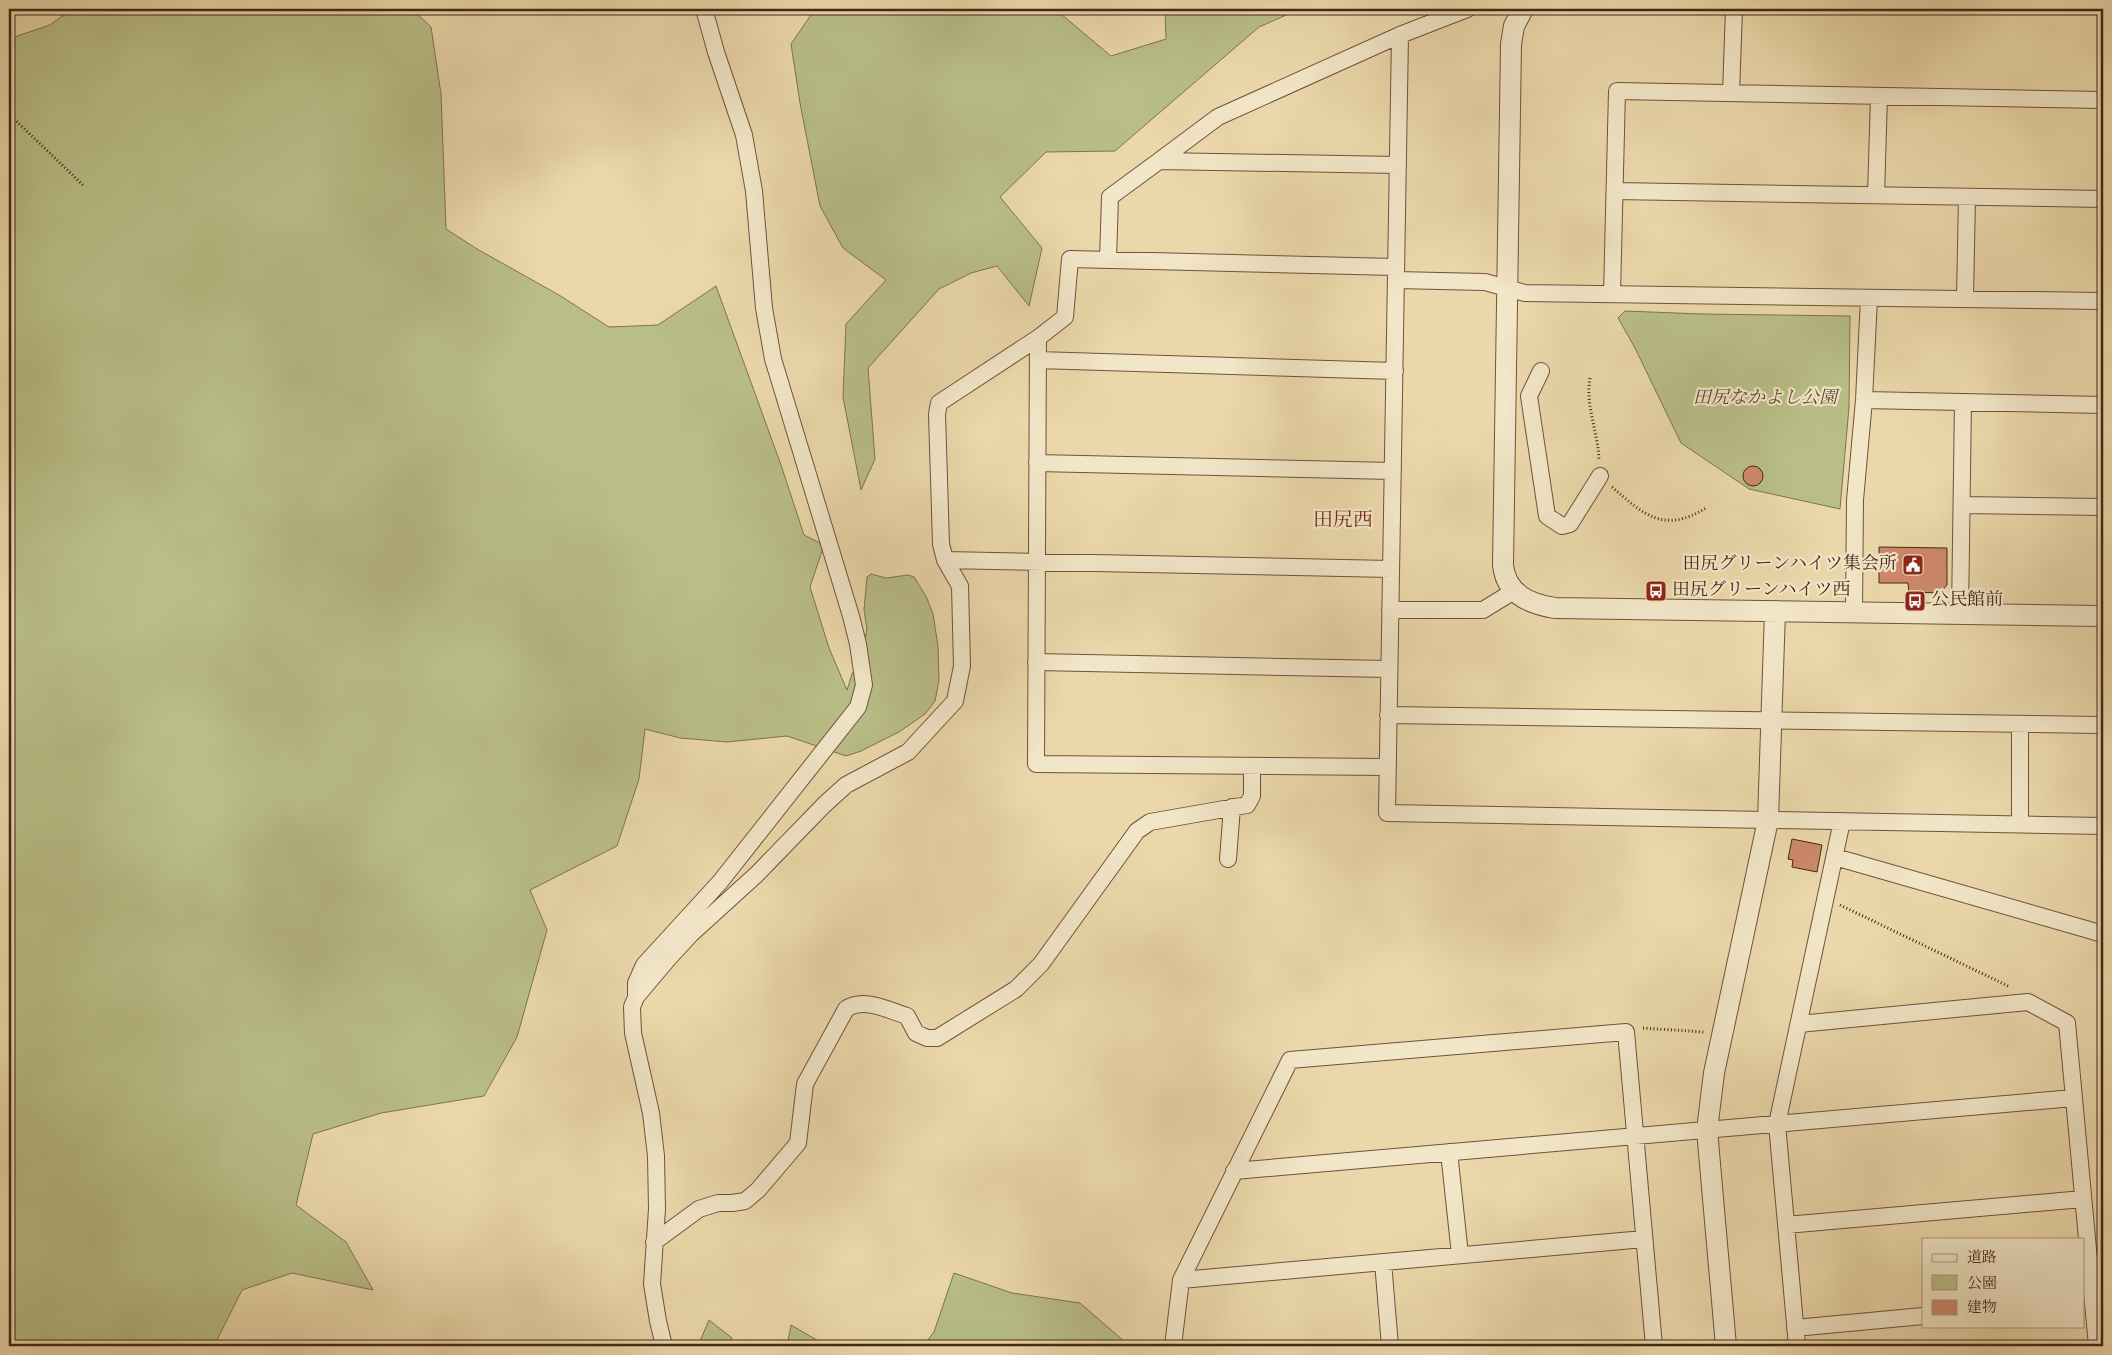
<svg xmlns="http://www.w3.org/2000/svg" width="2112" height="1355" viewBox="0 0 2112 1355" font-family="'Sorts Mill Goudy','Noto Serif JP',serif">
<rect width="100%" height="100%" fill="#ebd8aa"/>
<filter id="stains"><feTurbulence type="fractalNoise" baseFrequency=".004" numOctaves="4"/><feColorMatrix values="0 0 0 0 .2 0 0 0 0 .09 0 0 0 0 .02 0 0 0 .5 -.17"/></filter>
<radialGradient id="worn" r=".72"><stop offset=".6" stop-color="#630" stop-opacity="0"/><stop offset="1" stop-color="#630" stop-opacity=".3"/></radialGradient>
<path fill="#b9be87" stroke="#80724f" d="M72,9H412L431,27L441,94L446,229L477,249L559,295L609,327L658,325L716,286L781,465L804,535L824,545L810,587L829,648L847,690L852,674L861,659L867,629L864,610L867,577L871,574L886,578L908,575L914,577L926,596L933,614L938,646L939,680L935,701L925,714L899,732L861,751L846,756L787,736L727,742L680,738L645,729L639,779L617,846L530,890L547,930L517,1037L484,1096L381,1113L313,1134L296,1205L346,1242L373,1290L292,1273L242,1290L214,1346H9V43L17,36L50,25Z
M815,9H1055L1111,56L1166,39L1165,9H1300L1259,27L1115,151L1046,152L1000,197L1042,248L1029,306L997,266L971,273L939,289L868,368L875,459L861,490L843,397L846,324L886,280L843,248L820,206L800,103L791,44Z
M1625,311L1702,314L1850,316L1849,407L1840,509L1749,489L1681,443L1635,348L1618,318Z
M954,1273L1012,1293L1080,1303L1125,1342L1124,1346H923L934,1332Z
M709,1320L732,1338L727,1346H698Z
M791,1325L827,1346H787Z"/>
<path fill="#cd896b" stroke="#462617" d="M1743 476a10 10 0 1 1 20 0a10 10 0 1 1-20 0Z
M1879,547L1947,548V585L1940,593L1909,592L1908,583H1879Z
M1792,839L1822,845L1817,872L1792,867L1793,860L1788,859Z"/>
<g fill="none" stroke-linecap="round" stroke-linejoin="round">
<g stroke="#6f523c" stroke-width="18">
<path id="minor" d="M1400,35L1387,813L2103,826
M1731,93L1734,9
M1159,161L1218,117L1400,35L1467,9
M1615,191L2103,199
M1876,195L1879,96
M1108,260L1110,197L1159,161L1398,165
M1396,280L1485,282L1525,293L2103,301
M1612,294L1617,91L2103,100
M1965,299L1967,197
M1038,338L1036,764L1388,767
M1038,360L1395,371
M1541,371L1529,396L1547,516L1562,526L1570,524L1600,476
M1864,400L2103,405
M1037,463L1393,471
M1962,505L2103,507
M945,560L1391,569
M1390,610H1483L1514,591
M1854,612L1855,500L1864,400L1869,298
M1960,613L1963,402
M1036,662L1389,669
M1388,715L2103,725
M2020,824V724
M1835,857L2103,934
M1228,859L1232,807
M636,997V983L644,965L720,882L858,707L864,685L858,644L851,616L773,359L764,308L754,191L744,135L716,52L704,9
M1799,1024L2028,1002L2067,1023L2097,1346
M1449,1152L1460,1255
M1234,1171L2074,1098
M1786,1225L2083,1199
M654,1242L699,1209L718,1203H732L745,1201L758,1190L798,1143L805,1084L846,1009C864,997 888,1010 907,1016L916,1033L927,1038H937L1016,989L1041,964L1137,831L1150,822L1247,805L1252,796V766
M1383,1262L1390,1346
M1181,1280L1644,1239
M1795,1328L1923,1316
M664,1346L658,1321L652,1284L657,1209L656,1156L651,1113L633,1033L632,1007L636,997L668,959L691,934L757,874L824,805L846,785L908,752L955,701L962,666L960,586L945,560L941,544L937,414L939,403L1038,338L1065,317L1070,259L1396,267
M1173,1346L1181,1280L1290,1060L1626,1032L1654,1346
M1797,1346L1777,1124L1842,821"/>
</g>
<g stroke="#6f523c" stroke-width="22">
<path id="tertiary" d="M1523,9L1514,26L1511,44L1503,565C1506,594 1529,604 1555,608L2103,616
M1726,1346L1707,1130L1714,1073L1768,820L1775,611"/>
</g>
<path stroke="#462617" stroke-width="3" stroke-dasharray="1 2.5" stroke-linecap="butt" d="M9,114L84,186
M1590,378C1585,405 1598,432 1599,459
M1612,487C1644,515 1664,534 1706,508
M1840,905L2008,986
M1643,1028L1704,1032
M2097,1173L2103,1176"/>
<use href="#minor" stroke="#f2e6c8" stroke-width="16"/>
<use href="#tertiary" stroke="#f2e6c8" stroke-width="20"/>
</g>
<defs>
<g id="civic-square" transform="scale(1.125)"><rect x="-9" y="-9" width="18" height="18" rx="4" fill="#8f2418" stroke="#f2e6c8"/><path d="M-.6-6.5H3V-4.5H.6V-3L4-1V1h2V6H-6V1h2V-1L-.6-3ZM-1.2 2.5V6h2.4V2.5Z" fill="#fff"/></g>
<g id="bus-square" transform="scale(1.125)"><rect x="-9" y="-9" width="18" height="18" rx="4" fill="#8f2418" stroke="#f2e6c8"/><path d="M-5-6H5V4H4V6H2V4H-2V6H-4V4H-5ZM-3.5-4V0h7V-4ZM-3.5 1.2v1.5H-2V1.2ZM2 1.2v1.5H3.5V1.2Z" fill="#fff"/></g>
</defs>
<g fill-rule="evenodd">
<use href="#civic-square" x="1913" y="565"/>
<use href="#bus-square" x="1656" y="591"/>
<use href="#bus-square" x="1915" y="601"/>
</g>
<g text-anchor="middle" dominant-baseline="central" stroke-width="4.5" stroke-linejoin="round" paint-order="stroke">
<g font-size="18" font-style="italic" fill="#5d442d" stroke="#f2e6c8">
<text x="1765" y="399">田尻なかよし公園</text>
</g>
<g font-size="18" fill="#462617" stroke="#f2e6c8" text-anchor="start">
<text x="1897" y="565" text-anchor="end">田尻グリーンハイツ集会所</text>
<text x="1672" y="591">田尻グリーンハイツ西</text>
<text x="1931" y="601">公民館前</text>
</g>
<g font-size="20" fill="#7a1f14" stroke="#f2e6c8">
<text x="1343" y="521">田尻西</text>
</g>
</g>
<rect width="2112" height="1355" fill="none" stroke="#ebd8aa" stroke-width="30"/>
<rect x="10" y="10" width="2092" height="1335" fill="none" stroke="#462617" stroke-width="2.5"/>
<rect x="15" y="15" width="2082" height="1325" fill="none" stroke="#462617"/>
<rect x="1922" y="1238" width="162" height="90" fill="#f2e6c8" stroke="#ad9981"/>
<rect x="1932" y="1254" width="25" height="8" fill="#f2e6c8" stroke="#ad9981"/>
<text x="1967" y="1262" font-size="15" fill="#462617">道路</text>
<rect x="1932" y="1275" width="25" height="15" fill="#b9be87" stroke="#ad9981"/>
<text x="1967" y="1288" font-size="15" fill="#462617">公園</text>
<rect x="1932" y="1300" width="25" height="15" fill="#cd896b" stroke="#ad9981"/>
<text x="1967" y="1312" font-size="15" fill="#462617">建物</text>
<rect width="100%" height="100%" filter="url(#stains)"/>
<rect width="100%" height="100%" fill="url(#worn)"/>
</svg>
